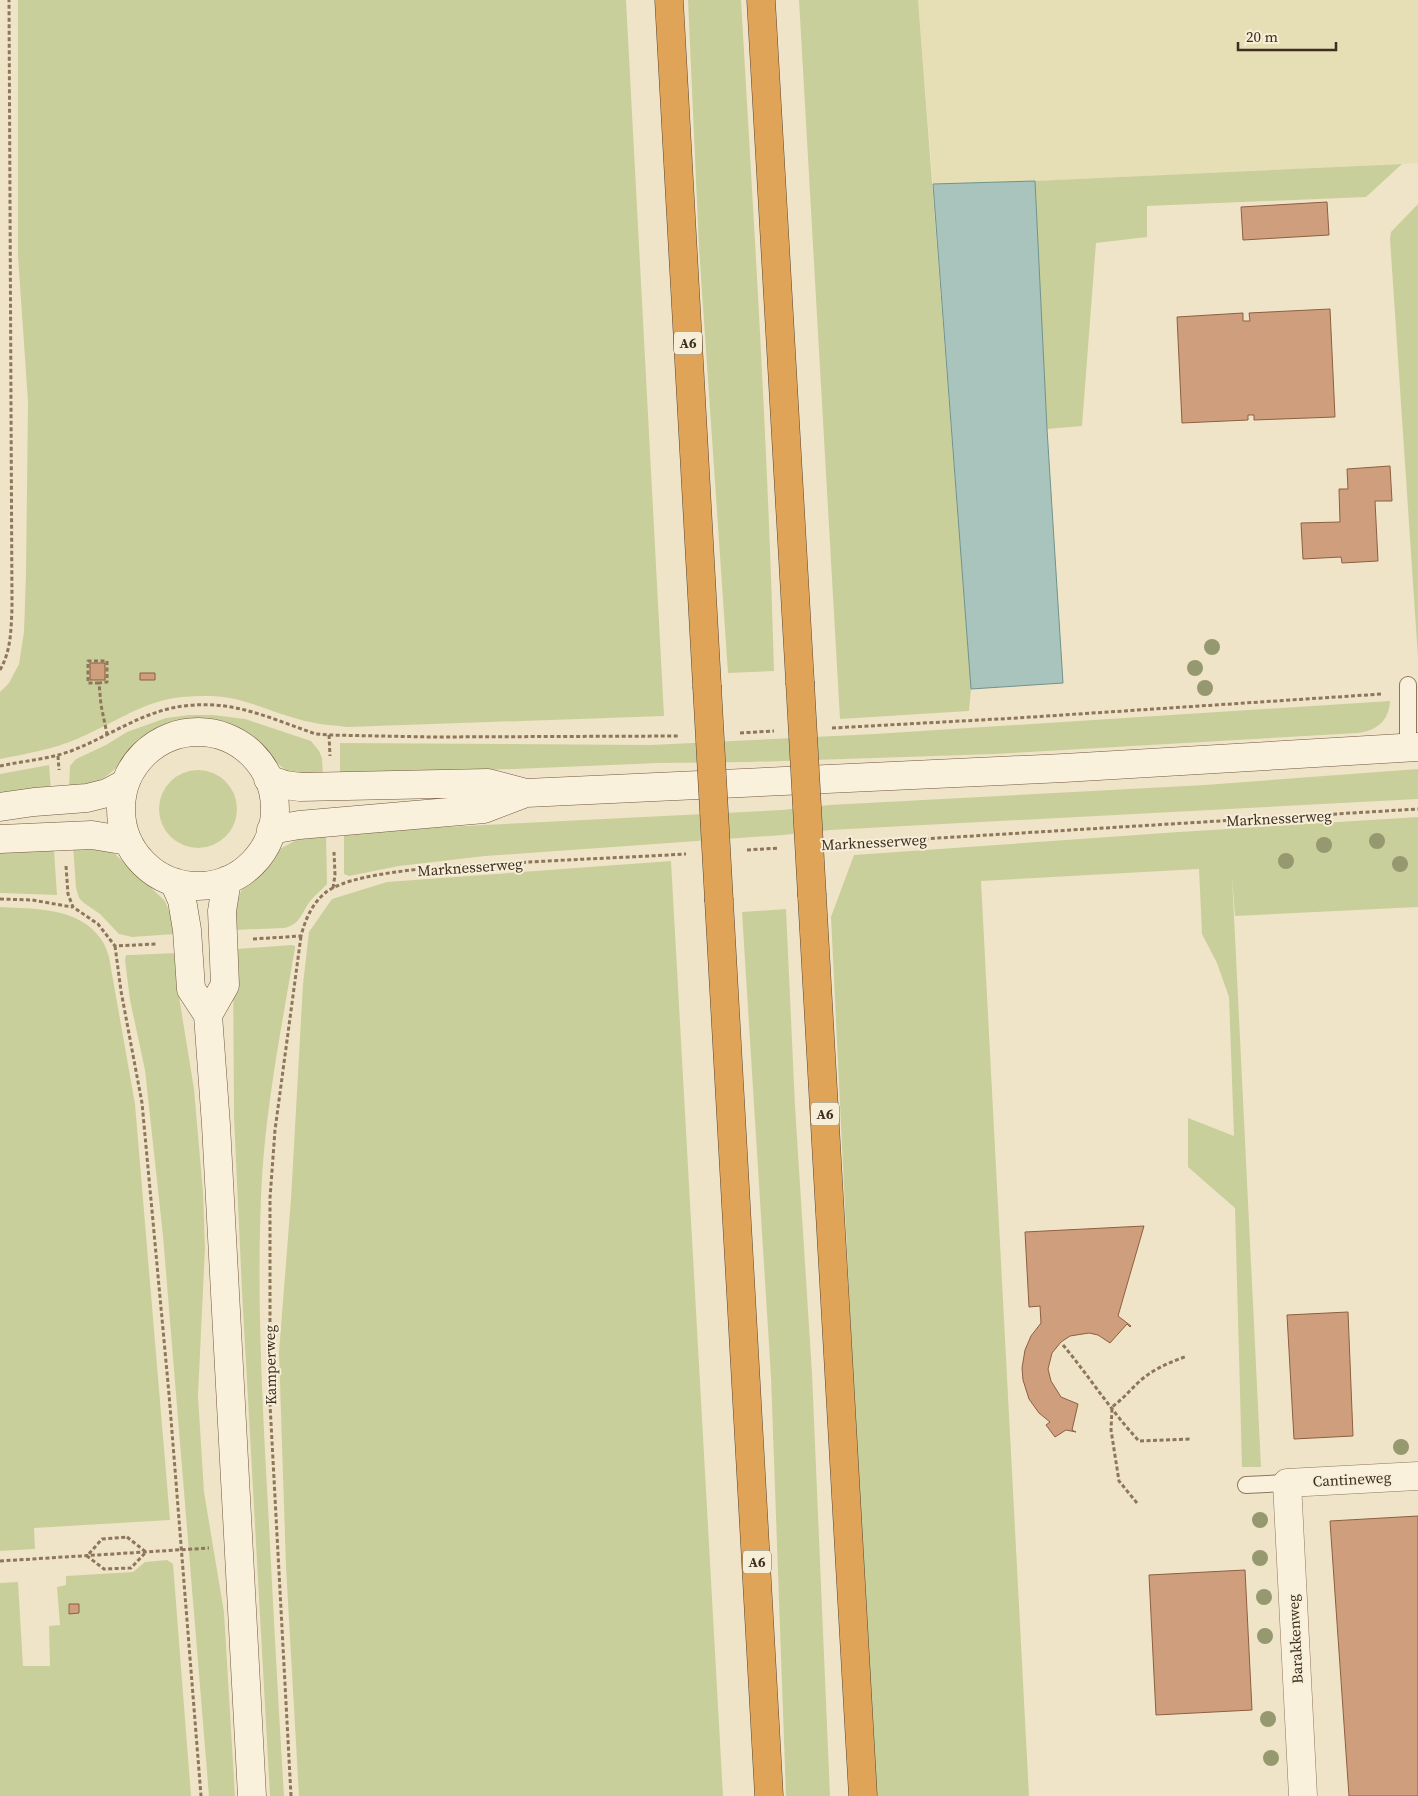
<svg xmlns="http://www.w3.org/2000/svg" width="1418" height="1796" viewBox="0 0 1418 1796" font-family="'Source Serif 4',serif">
<rect width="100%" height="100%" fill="#f0e4c8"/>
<path fill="#e6deb5" d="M918,0H1418V163L1035,181L933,184Z"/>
<path fill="#c9cf9b" d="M18,0H626L664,716L347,727C330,725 314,724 298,719C275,713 253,702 229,698C214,695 198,696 183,697C144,700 113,724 77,739C53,749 26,754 0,759V692L9,683L19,664L24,632L26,573L28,402L18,256Z
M688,0H741C754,223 768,447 774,671L728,673L699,248Z
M799,0H918L971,689L969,711L840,719Z
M1402,164L1366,197L1147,206V237L1096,243L1082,426L1047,429L1035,181Z
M1418,204V658L1390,239L1391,232Z
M1390,701C1389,721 1376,731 1358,733L995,754L751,762L659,763L340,776V743L651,745L875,734Z
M189,715H213L245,719L311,741L319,751L322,758L323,778C315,777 307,778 300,776C281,771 268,754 254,742C234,724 200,718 174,725C162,728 150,734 140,742C128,753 119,768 105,777C94,784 81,786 69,789L70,766L76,759L106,745L127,732L166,718Z
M49,765L51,790L0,796V774Z
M1418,769V799L830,830L783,835L485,856L399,866L349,876L344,874V832L782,810L829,805L1205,785Z
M159 809a39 39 0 1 1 78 0a39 39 0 1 1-78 0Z
M1418,817V907L1235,916L1232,875L1261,1467H1242L1235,1208L1188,1167V1118L1234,1136L1229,997L1217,963L1202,934L1199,869L981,881L1029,1796H876L854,1396L831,917L854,855L1179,832Z
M326,833L327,884C323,889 317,893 313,898C302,909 302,925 284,928L233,930L237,902L241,891L278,850L300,838Z
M73,845L103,849L115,854L165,901L174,923L175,934L132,937L119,934L100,914L84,903L79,898L76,888Z
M0,850H54L57,895L0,893Z
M671,861L723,1796H299L286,1567L279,1352L291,1199L303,984L309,932L332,899L387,882Z
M0,907C34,909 79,907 101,939C105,944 107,951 109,957L135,1104L170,1520L34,1528L35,1549L0,1551Z
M786,909L795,1106L812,1373L830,1796H786L771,1377L742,912Z
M292,945L295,946V948C282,1024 267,1100 262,1177C256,1286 262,1397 268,1506C273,1603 278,1699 284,1796H270L242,1291L234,1117L233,951L236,949Z
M177,953L176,978L194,1089L203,1192L205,1248L198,1396L204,1492L224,1612L235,1796H209L163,1236L145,1070L130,1000L125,960L126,955H130Z
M167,1560L173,1564L191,1796H0V1583L18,1582L23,1666H50L49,1626L60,1625L57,1587L66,1585V1576L133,1572L145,1562Z"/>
<path fill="#a9c4bc" stroke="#6f938a" d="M1035,181L1047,429L1063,683L971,689L933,184Z"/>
<path fill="#cf9f7d" stroke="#8d5f41" d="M1327,202L1329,235L1243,240L1241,207Z
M1330,309L1335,417L1254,420V415H1248V420L1182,423L1177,317L1243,313V321H1250L1249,313Z
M1390,466L1392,501H1375L1378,561L1342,563L1341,557L1303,559L1301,523L1340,522L1339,489H1348L1347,469Z
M90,663H105V680H90Z
M140,673H155V680H140Z
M1144,1226L1118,1316L1131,1326L1130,1327L1127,1324L1110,1343L1098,1335L1089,1333L1070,1336L1061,1342L1052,1353L1048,1369L1051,1381L1061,1397L1078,1404L1072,1430L1076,1432L1066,1430L1055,1437L1046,1425L1050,1422L1039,1413L1029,1399L1023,1380L1022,1368L1025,1350L1031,1336L1041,1323L1040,1306L1029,1307L1025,1232Z
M1348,1312L1353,1436L1294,1439L1287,1315Z
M1418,1516V1796H1349L1330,1521Z
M1245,1570L1252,1710L1156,1715L1149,1575Z
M69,1604H79V1613L69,1614Z"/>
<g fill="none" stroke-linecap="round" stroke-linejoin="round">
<g stroke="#8d765c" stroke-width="18">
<path id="lane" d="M1408,685V748
M1246,1485L1287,1483"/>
</g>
<g stroke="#8d765c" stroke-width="29">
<path id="street" d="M1303,1796L1287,1483L1418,1476"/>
</g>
<g stroke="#6f573f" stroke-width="29">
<path id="secondary" d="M121 809a77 77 0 1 1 154 0a77 77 0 1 1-154 0Z
M268,779L285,785L300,787L488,783L526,793L1064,768L1418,747
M0,807L34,802L87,798L107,793L124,784
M271,830L299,825L484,809L526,793
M0,839L92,835L128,841
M174,882L182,900L187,930L191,989L208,1015L216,1125L252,1796
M208,1015L225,985L222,911L227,880"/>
</g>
<g stroke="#5b4430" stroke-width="29">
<path id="highway" d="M669,0L707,686
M761,0L800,682
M812,896L863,1796
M719,901L769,1796"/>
</g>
<path stroke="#8d765c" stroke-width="3" stroke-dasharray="4 2.5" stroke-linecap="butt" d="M0,670C11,651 11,630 12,608L9,0
M99,683H88V661H107V682L99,683L101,705L107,734
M832,728L1017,718L1382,694
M740,733L774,731
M329,735L330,756
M58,756L59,770
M0,766C23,761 49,759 71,751C122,731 154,701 214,705C249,707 283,723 316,734L329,735L432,737L679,736
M840,844L1418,809
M747,850L779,848
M66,866L68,894L73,907L98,924L115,946L156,944
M333,888L335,875L334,852
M0,899L32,900L72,907
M253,939L301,936C305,920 312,904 325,893C356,867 486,865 530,862C582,859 634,857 686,854
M115,946L121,991L142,1103L169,1394L201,1796
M1063,1345C1089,1376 1111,1411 1139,1441L1191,1439
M1137,1503L1119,1481L1111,1430L1112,1407C1123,1399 1131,1389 1141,1380C1155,1368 1171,1362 1187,1356
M127,1537L146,1552L131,1568L104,1569L87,1556L102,1539Z
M0,1561L209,1548
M291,1796L270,1404V1198L275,1130L301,936"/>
<use href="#lane" stroke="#faf1dc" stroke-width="16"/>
<use href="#street" stroke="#faf1dc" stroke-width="28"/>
<use href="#secondary" stroke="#faf1dc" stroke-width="28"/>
<use href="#highway" stroke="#e0a458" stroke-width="28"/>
<g stroke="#5b4430" stroke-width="29" stroke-linecap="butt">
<path id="highway-bridge" d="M800,682L812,896
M707,686L719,901"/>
</g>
<use href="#highway-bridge" stroke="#e0a458" stroke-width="28"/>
</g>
<g fill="#96986f">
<circle cx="1212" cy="647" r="8"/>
<circle cx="1195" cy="668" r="8"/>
<circle cx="1205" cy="688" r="8"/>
<circle cx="1377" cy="841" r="8"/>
<circle cx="1324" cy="845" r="8"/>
<circle cx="1286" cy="861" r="8"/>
<circle cx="1400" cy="864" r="8"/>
<circle cx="1401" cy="1447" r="8"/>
<circle cx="1260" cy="1520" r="8"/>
<circle cx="1260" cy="1558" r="8"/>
<circle cx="1264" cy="1597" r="8"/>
<circle cx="1265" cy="1636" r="8"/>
<circle cx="1268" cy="1719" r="8"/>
<circle cx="1271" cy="1758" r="8"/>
</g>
<g text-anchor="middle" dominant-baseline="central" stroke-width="4" stroke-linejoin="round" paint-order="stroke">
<g fill="#f7eed8" stroke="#756857" stroke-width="1">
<rect x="674" y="331.5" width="28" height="23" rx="4"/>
<rect x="811" y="1102.5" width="28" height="23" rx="4"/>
<rect x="743" y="1550.5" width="28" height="23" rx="4"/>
</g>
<g font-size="14" font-weight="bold" fill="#3d2e20">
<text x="688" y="343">A6</text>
<text x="825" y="1114">A6</text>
<text x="757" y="1562">A6</text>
</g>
<g font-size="15" fill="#3d2e20" stroke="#f7eed8">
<text transform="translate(1279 818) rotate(-3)">Marknesserweg</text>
<text transform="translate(874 842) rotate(-3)">Marknesserweg</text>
<text transform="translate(470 867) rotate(-4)">Marknesserweg</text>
<text transform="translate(270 1365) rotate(-91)">Kamperweg</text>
<text transform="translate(1352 1479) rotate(-3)">Cantineweg</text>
<text transform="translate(1295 1639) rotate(-93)">Barakkenweg</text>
</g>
</g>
<path d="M1238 42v8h98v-8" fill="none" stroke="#3d2e20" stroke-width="2.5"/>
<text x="1246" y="42" font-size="15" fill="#3d2e20" stroke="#f7eed8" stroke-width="4" paint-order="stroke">20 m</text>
</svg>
